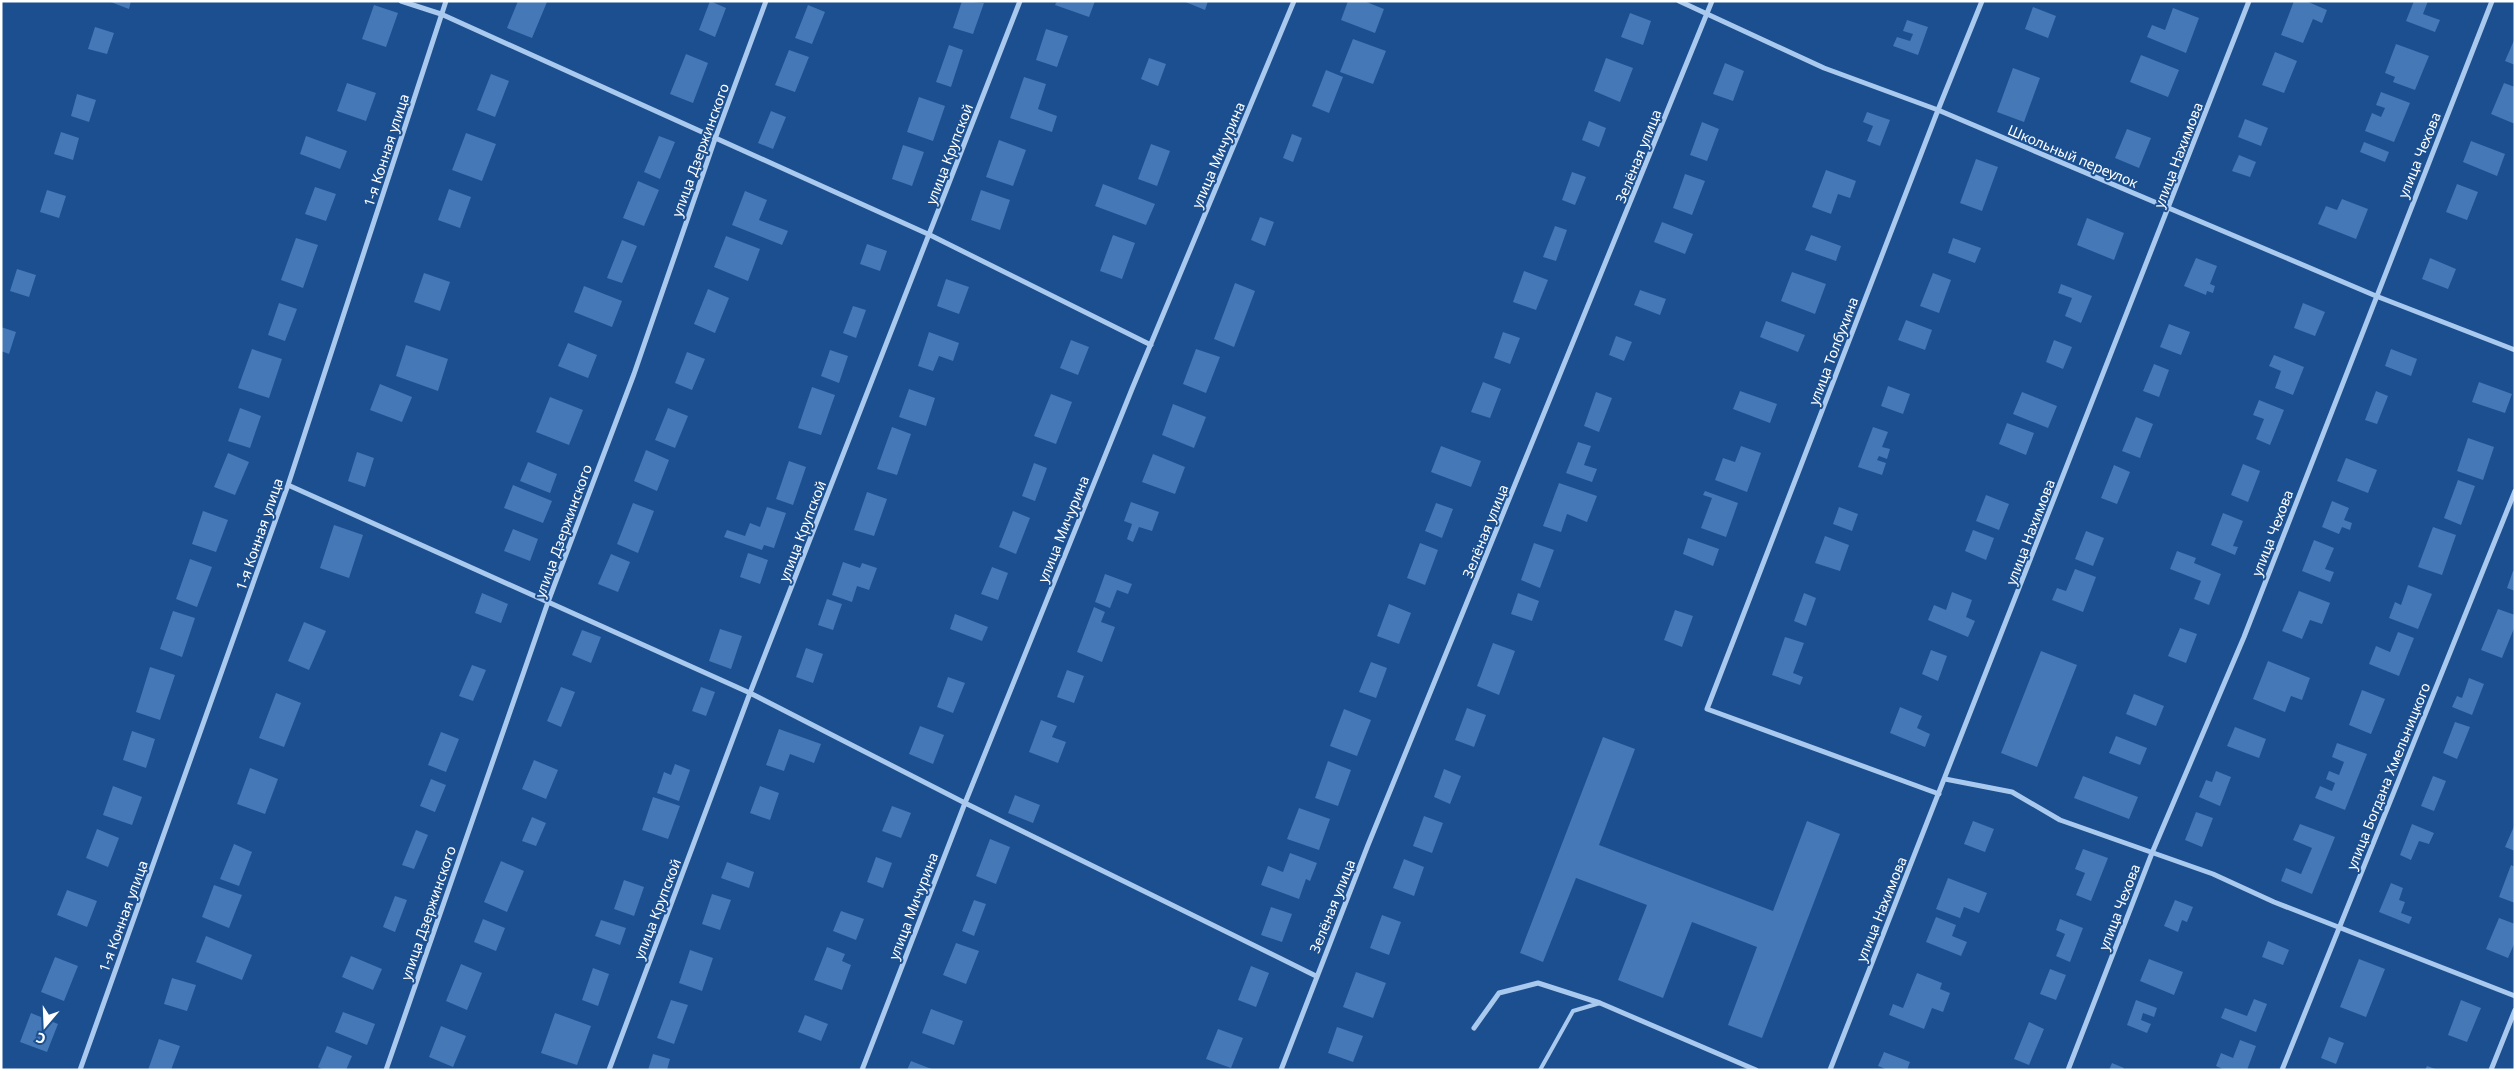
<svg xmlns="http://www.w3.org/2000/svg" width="2516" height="1071" viewBox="0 0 2516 1071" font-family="'Noto Sans',sans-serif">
<rect width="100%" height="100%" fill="#1b4f8f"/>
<path fill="#4478b7" d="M108,1H131L129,9Z
M518,1L547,2L532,38L507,28Z
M710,1L726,8L715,37L699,30Z
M962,1L984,3L973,34L953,28Z
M1057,1H1095L1089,17L1055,5Z
M1183,1H1208L1205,10Z
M1348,1H1364L1384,9L1375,33L1341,20Z
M2294,1H2306L2327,10L2322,23L2313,19L2303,43L2281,35Z
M2414,1H2428L2423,14L2440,20L2435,32L2406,21Z
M374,5L398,13L386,47L362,39Z
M808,5L825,12L812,44L795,38Z
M2033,7L2056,16L2048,38L2025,29Z
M2173,8L2199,18L2186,53L2147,37L2152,25L2165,30Z
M1630,13L1651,21L1643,45L1621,37Z
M1907,20L1928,27L1918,55L1893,46L1897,37L1910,41L1913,34L1903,31Z
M95,27L114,33L107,54L88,49Z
M1046,29L1068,36L1057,67L1036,60Z
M2515,38V65L2505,61Z
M1353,39L1386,51L1373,84L1340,72Z
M2396,44L2429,56L2415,90L2393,82L2395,77L2385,73Z
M949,45L963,50L951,87L936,82Z
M789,50L809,57L795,92L775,85Z
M2275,52L2297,61L2284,93L2262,85Z
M686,54L708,63L693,103L670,94Z
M2141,55L2179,70L2168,97L2130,82Z
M1149,58L1166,64L1158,86L1141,79Z
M1606,58L1633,68L1620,102L1594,91Z
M1725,63L1744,71L1733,101L1713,94Z
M2013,68L2040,78L2024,122L1997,112Z
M1326,70L1343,77L1329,113L1312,106Z
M491,74L509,81L495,117L477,110Z
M1024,77L1046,84L1038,109L1057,116L1052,132L1010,118Z
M347,83L376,93L366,121L337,111Z
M2504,83L2515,87V124L2491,114Z
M2381,92L2410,103L2394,142L2365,131L2372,113L2381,117L2385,108L2376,105Z
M77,94L96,100L89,122L71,116Z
M919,97L945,106L933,141L907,132Z
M771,111L786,117L773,149L758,143Z
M1867,112L1890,120L1880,146L1867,141L1873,126L1863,122Z
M2245,119L2268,128L2261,146L2238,137Z
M1589,121L1606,128L1599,147L1582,140Z
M1702,122L1719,129L1707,161L1690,155Z
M2127,129L2151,138L2139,168L2115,158Z
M61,132L79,138L73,160L54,154Z
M466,133L496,144L482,181L452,170Z
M1292,134L1302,138L1293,162L1283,158Z
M306,136L347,151L340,169L300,154Z
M659,136L675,142L660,179L644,172Z
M999,140L1026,150L1013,186L986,177Z
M2471,141L2505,154L2497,176L2463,162Z
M2364,142L2389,152L2385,162L2360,152Z
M1151,144L1170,151L1157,186L1138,179Z
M903,145L924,152L912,186L892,179Z
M2239,155L2256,162L2250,177L2232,171Z
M1976,159L1998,167L1982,211L1960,203Z
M1826,170L1856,181L1850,198L1838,194L1831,214L1812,207Z
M1572,172L1586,177L1575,205L1562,200Z
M1685,174L1705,181L1692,215L1673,208Z
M638,181L659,190L644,226L623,218Z
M1103,184L1155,204L1146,225L1095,206Z
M2457,184L2478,192L2467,220L2446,212Z
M315,187L336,194L326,221L305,214Z
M449,189L471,197L460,228L438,220Z
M47,190L66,196L59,218L40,212Z
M981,190L1010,200L1000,230L971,220Z
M745,191L767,200L759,220L788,231L782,245L732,225Z
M2342,199L2368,209L2356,239L2318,224L2326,206L2337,210Z
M1260,217L1274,222L1265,246L1251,240Z
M2087,218L2124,233L2114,260L2077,245Z
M1662,222L1693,234L1685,254L1654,242Z
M1555,226L1567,230L1556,261L1543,257Z
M1113,235L1135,243L1122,279L1100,271Z
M1811,235L1841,246L1836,261L1805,250Z
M726,236L760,249L748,281L714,267Z
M296,238L318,245L303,288L281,280Z
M1953,238L1981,248L1975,263L1948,253Z
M622,240L637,246L622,283L607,278Z
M867,244L887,251L880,271L860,264Z
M2196,258L2217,266L2210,284L2215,286L2213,293L2207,291L2206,295L2184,286Z
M2430,258L2456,269L2448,289L2422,279Z
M17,269L36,275L29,297L10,291Z
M1524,271L1548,280L1536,310L1513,302Z
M1792,272L1826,284L1815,314L1781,301Z
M424,273L450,282L440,311L414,302Z
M1933,273L1951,280L1939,313L1920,306Z
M946,279L969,287L959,314L937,306Z
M1235,283L1255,291L1234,347L1214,339Z
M2061,284L2092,296L2081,323L2065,316L2072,298L2058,293Z
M584,286L622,301L612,327L574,312Z
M708,289L729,298L715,333L694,324Z
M1640,290L1666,299L1660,315L1634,305Z
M279,303L297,309L285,341L268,335Z
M2303,303L2325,312L2315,336L2294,328Z
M853,306L866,310L856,338L843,333Z
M1906,320L1932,330L1925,350L1898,340Z
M1766,321L1805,335L1798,352L1760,337Z
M2169,324L2190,332L2181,355L2160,347Z
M1,327L16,332L9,354L1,351Z
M929,332L959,343L953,361L939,356L933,371L918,366Z
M1503,332L1520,338L1510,364L1494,358Z
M1616,336L1632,342L1624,361L1609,355Z
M1071,340L1089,347L1078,375L1060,368Z
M2054,340L2072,347L2063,369L2046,362Z
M568,343L597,355L588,378L558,366Z
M406,345L448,359L438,391L396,376Z
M252,349L282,359L269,398L238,388Z
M1196,349L1220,357L1206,393L1183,384Z
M2391,349L2417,359L2411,376L2385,366Z
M830,350L848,356L839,383L821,376Z
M687,352L705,359L692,390L675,383Z
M2274,355L2304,367L2293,395L2275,388L2281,371L2269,366Z
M2154,364L2169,370L2159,397L2143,391Z
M1483,382L1501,389L1490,418L1471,412Z
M2479,382L2512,394L2505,413L2472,402Z
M380,384L412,397L402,422L370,410Z
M1888,386L1910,394L1903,414L1881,406Z
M812,387L835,395L821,435L798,428Z
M909,389L935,398L926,426L899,417Z
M1740,391L1777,404L1770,423L1733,409Z
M2376,391L2388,396L2377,424L2365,420Z
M1596,392L1612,398L1599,432L1584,426Z
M2022,392L2057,406L2048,428L2013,414Z
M1051,394L1072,402L1056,444L1034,436Z
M550,397L583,410L569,445L536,432Z
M2259,400L2284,410L2270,445L2256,439L2264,419L2253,415Z
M1173,404L1206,417L1194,448L1162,435Z
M240,408L261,416L250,448L228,441Z
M668,408L688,416L675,448L655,440Z
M2136,417L2153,424L2140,458L2122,451Z
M2007,423L2034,433L2026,455L1999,444Z
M892,427L911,434L897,475L877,469Z
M1873,427L1888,432L1882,447L1890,449L1887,459L1879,456L1877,460L1886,463L1882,475L1858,467Z
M2468,438L2494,447L2483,480L2457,471Z
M1578,442L1591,446L1584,465L1597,469L1592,482L1566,473Z
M1441,446L1481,461L1471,487L1431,472Z
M1741,446L1761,453L1747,492L1715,480L1723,458L1735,462Z
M646,450L669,460L657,491L634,481Z
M357,452L374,458L365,487L348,481Z
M228,453L249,462L235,495L214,487Z
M1153,454L1185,467L1175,494L1142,482Z
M2346,458L2377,470L2368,493L2337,481Z
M789,461L806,467L793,505L776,499Z
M528,462L557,474L550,493L520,481Z
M1034,463L1047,468L1035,501L1022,496Z
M2243,464L2260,471L2248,502L2231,495Z
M2114,465L2130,472L2117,504L2101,498Z
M2458,480L2475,486L2461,525L2444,518Z
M1559,483L1597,496L1587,522L1567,514L1561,532L1543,526Z
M513,485L552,501L543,523L504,508Z
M1705,491L1738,503L1726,537L1701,528L1712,498L1703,495Z
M867,492L887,499L874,536L854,530Z
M1986,495L2009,504L1999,530L1976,521Z
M2332,501L2349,508L2344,520L2352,523L2350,530L2342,527L2339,534L2322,527Z
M1131,502L1159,512L1152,531L1139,527L1133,542L1127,539L1132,524L1124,521Z
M633,503L654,511L638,553L617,544Z
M1436,503L1453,509L1442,538L1425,531Z
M767,507L786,513L774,548L764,545L762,550L724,537L727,530L745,536L750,523L760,527Z
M1839,507L1858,514L1852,531L1833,524Z
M203,511L228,520L216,552L192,544Z
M1013,511L1030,518L1016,554L999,547Z
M2223,513L2243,521L2233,546L2238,547L2235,555L2211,545Z
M334,525L363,535L349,578L320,568Z
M2433,527L2456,535L2442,575L2418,567Z
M513,529L538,539L530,561L504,551Z
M1973,530L1994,538L1986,560L1965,551Z
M2086,531L2104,538L2093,566L2075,559Z
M1825,536L1849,545L1840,571L1815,563Z
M1688,538L1719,549L1713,566L1683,554Z
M2314,540L2334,548L2325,569L2334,572L2330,582L2302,571Z
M1420,543L1438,550L1425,585L1407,578Z
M1534,543L1554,550L1540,588L1521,580Z
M2177,551L2196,558L2194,563L2221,574L2209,605L2194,599L2201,581L2170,569Z
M748,553L768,560L760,584L740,577Z
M611,554L630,562L618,592L598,584Z
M190,559L212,567L197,607L176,599Z
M843,562L860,568L862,563L877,568L869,590L857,586L852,602L832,595Z
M992,567L1008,573L998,600L981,594Z
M2075,569L2096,577L2083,612L2052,600L2057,588L2066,591Z
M2513,571H2515V591L2507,588Z
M1105,574L1132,584L1128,594L1117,590L1110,608L1095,602Z
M2408,585L2432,594L2418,629L2389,618L2395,602L2401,605Z
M2299,591L2330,603L2322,624L2310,620L2302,639L2282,631Z
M1952,592L1972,600L1966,617L1975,621L1968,637L1928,620L1934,605L1946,610Z
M482,593L508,604L501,623L475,613Z
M1518,593L1539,601L1532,621L1511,614Z
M1804,593L1816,598L1806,626L1794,621Z
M827,599L842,604L833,630L818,625Z
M1389,604L1411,613L1399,644L1377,636Z
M1094,607L1105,612L1101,622L1115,627L1102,662L1077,652Z
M2498,609L2515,615V626L2502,658L2481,650Z
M1675,610L1693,616L1682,647L1664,640Z
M173,611L195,618L182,657L160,649Z
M955,614L988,627L982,641L950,629Z
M304,622L326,631L309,670L288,661Z
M2180,628L2197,634L2186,663L2168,656Z
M720,629L742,636L731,669L709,661Z
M582,630L601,637L591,663L572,655Z
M2398,632L2414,638L2399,676L2369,664L2376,646L2390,652Z
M1785,637L1804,643L1793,673L1803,677L1800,685L1772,675Z
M1493,643L1515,651L1499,695L1477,686Z
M806,648L823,654L813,683L796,677Z
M1931,650L1947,656L1938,681L1922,674Z
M2041,651L2077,665L2037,767L2001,753Z
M2268,661L2310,678L2302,700L2291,696L2285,712L2253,699Z
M1371,662L1387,668L1376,698L1359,692Z
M472,665L486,670L473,701L459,696Z
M150,667L175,675L160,720L136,712Z
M1067,670L1084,676L1074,703L1057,697Z
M948,677L965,683L953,713L937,707Z
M2469,678L2484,684L2472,715L2452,707L2457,696L2462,698Z
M561,687L575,692L561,727L547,721Z
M701,687L715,692L706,716L692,711Z
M2362,690L2385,699L2371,734L2349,725Z
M276,693L301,703L284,747L259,738Z
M2134,694L2164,706L2156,726L2126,714Z
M1900,707L1922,716L1917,728L1930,734L1925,747L1890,733Z
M1467,708L1486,715L1474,747L1455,740Z
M1344,709L1371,720L1357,756L1330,746Z
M1041,720L1057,726L1052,737L1066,742L1058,763L1029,752Z
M2455,722L2470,727L2457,759L2443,753Z
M920,726L944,735L933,764L909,754Z
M2235,727L2266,739L2259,758L2227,746Z
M779,729L821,744L814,763L790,754L784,771L766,765Z
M132,731L155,739L146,768L123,760Z
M441,732L459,739L446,772L428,765Z
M2116,736L2147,748L2140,765L2109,753Z
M1603,737L1635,749L1599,845L1773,911L1807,821L1840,834L1762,1038L1728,1025L1757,947L1692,922L1663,998L1618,980L1647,905L1576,878L1543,962L1520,953Z
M2337,743L2367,754L2345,810L2315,798L2320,786L2332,791L2335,783L2326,779L2329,771L2339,775L2344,762L2332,757Z
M534,760L558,770L546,799L522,789Z
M1328,761L1351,770L1338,806L1315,798Z
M675,764L690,770L679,801L657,793L664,772L671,775Z
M250,768L278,779L265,814L237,804Z
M1444,769L1461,776L1450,804L1434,797Z
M2216,771L2231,777L2220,806L2199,797L2206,780L2212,782Z
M2083,776L2138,797L2129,819L2074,798Z
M2433,776L2446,781L2434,811L2421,806Z
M431,779L446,785L435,812L420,806Z
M113,786L142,797L132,825L103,815Z
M760,786L779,793L770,820L750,813Z
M1015,795L1040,805L1033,823L1008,813Z
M653,797L680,806L668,839L642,830Z
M892,806L911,813L901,838L882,831Z
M1299,808L1330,819L1319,850L1287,839Z
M2196,812L2213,818L2202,847L2185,840Z
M1424,816L1443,823L1432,853L1413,846Z
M532,817L546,823L536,846L522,841Z
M1973,821L1994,829L1985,852L1964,844Z
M2300,824L2335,837L2312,894L2281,881L2286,868L2301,874L2312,848L2293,840Z
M2412,824L2434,833L2429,844L2419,841L2411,860L2400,855Z
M2515,824V851L2505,847Z
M97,829L119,838L108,867L86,858Z
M416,830L428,835L414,869L402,865Z
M990,839L1010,847L996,884L976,876Z
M234,844L252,852L239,886L220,879Z
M2083,849L2108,858L2091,901L2076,895L2085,873L2075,869Z
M1290,853L1317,863L1310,881L1306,879L1299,899L1261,885L1268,866L1283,872Z
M876,857L892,863L883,888L867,882Z
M1404,859L1424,867L1414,896L1393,888Z
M501,861L524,871L507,912L484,902Z
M727,862L754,872L749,888L721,878Z
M2511,865L2515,867V903L2499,897Z
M1948,878L1987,893L1979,913L1964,907L1960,918L1936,909Z
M624,880L644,887L634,916L614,909Z
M2391,883L2403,888L2399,900L2405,902L2401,913L2412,917L2409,924L2379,912Z
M214,885L242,895L229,928L202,917Z
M67,890L97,901L87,927L57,915Z
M712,894L731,900L720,930L702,924Z
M395,896L407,900L395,932L383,927Z
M974,900L986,904L974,936L962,931Z
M2175,900L2193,907L2187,922L2182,920L2178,932L2164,926Z
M1271,907L1292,914L1282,942L1261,935Z
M841,911L864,919L856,940L833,931Z
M1382,915L1401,922L1389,955L1370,948Z
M1936,917L1956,925L1952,936L1967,942L1961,956L1926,942Z
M2499,918L2515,924V942L2508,958L2486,949Z
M483,919L505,928L496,951L474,942Z
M2060,919L2083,928L2070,962L2056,956L2065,934L2056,930Z
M601,920L626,928L620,945L595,936Z
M206,936L252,955L242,980L196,962Z
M2268,941L2289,950L2283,965L2262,957Z
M956,943L979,951L966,984L943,975Z
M827,947L845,954L842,961L851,965L842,990L814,980Z
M690,950L713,958L702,991L679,983Z
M351,956L382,969L373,990L342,977Z
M55,957L78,966L64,1001L41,992Z
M2149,959L2183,972L2174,995L2140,981Z
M2359,959L2385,969L2366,1017L2340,1007Z
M461,964L482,973L467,1010L446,1001Z
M1251,966L1269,973L1256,1007L1238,1000Z
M593,968L609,974L598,1006L582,1000Z
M2050,969L2066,975L2056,1000L2040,994Z
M1356,972L1386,983L1373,1018L1343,1007Z
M1917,973L1942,983L1940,989L1950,993L1943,1012L1932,1008L1924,1029L1889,1015L1893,1004L1903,1008Z
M172,978L196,985L187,1011L164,1004Z
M2254,999L2267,1004L2256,1032L2221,1018L2225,1008L2247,1016Z
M671,1000L688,1005L674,1044L657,1038Z
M2136,1000L2157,1008L2154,1017L2143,1013L2141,1020L2151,1024L2147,1033L2127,1025Z
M2461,1000L2481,1008L2467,1042L2448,1035Z
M931,1009L963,1021L954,1045L922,1033Z
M343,1012L375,1024L367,1045L335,1032Z
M31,1013L58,1024L47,1052L20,1042Z
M555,1013L591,1026L577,1065L541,1053Z
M805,1015L828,1024L821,1041L798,1032Z
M2029,1022L2044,1029L2029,1065L2014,1059Z
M441,1026L466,1036L453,1067L429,1057Z
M1337,1027L1363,1036L1353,1062L1328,1053Z
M1218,1029L1243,1038L1231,1068L1206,1059Z
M2329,1037L2344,1043L2336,1064L2321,1058Z
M159,1039L180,1046L171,1070H148Z
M2240,1040L2256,1046L2247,1070H2225L2216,1066L2221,1053L2233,1058Z
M327,1046L352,1056L346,1070H324L318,1067Z
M1884,1052L1910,1062L1907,1070H1888L1878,1066Z
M653,1054L670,1059L667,1070H648Z
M911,1061L934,1070H907Z
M2112,1063L2124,1068L2123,1070H2109Z
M2427,1066L2438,1070H2425Z"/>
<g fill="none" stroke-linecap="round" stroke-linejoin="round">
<path stroke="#a9c9ee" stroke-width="4" d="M1540,1070L1573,1011L1600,1003"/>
<path stroke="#a9c9ee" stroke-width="5" d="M401,1L441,14L930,235L1151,345
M1679,1L1824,68L1938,110L2376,296L2515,350
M288,485L750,693L965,803L1316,976
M1945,779L2012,792L2060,820L2213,874L2274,902L2515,996
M1939,794L1707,709L1938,110L1982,1
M1474,1028L1499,993L1538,983L1600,1003L1756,1070
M80,1070L288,485L446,1
M386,1070L548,602L634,374L715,139L766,1
M609,1070L750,693L1020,1
M862,1070L965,803L1132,389L1294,1
M1281,1070L1368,845L1712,1
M1830,1070L2249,1
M2068,1070L2152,853L2244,637L2492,1
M2282,1070L2515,491
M2491,1070L2515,1010"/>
</g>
<g text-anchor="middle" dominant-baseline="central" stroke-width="4" stroke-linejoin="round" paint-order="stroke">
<g font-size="14" fill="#fff" stroke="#1b4f8f">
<text transform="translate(386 150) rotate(-72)">1-я Конная улица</text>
<text transform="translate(700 150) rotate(-70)">улица Дзержинского</text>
<text transform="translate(949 154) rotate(-69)">улица Крупской</text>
<text transform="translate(1218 155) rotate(-67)">улица Мичурина</text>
<text transform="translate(2178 155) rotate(-69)">улица Нахимова</text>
<text transform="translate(2419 155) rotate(-68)">улица Чехова</text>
<text transform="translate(1638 156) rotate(-68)">Зелёная улица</text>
<text transform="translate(2073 156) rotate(23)">Школьный переулок</text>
<text transform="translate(1833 351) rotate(-69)">улица Толбухина</text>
<text transform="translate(1063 529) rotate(-68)">улица Мичурина</text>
<text transform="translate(563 531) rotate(-70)">улица Дзержинского</text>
<text transform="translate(802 531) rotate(-69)">улица Крупской</text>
<text transform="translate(1485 531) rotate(-68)">Зелёная улица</text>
<text transform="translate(2030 532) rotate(-69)">улица Нахимова</text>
<text transform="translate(2272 533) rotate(-69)">улица Чехова</text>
<text transform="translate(259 534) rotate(-71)">1-я Конная улица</text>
<text transform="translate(2388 776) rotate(-68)">улица Богдана Хмельницкого</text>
<text transform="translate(913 906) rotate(-69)">улица Мичурина</text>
<text transform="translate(1332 906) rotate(-68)">Зелёная улица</text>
<text transform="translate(2119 907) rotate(-69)">улица Чехова</text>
<text transform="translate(657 909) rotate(-69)">улица Крупской</text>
<text transform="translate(1881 909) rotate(-68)">улица Нахимова</text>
<text transform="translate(428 913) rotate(-71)">улица Дзержинского</text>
<text transform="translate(123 916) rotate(-70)">1-я Конная улица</text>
</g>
</g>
<rect width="2516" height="1071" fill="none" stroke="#ffffff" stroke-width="5"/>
<g transform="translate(45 1026) rotate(199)" stroke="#1b4f8f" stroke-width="4" paint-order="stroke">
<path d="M0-4L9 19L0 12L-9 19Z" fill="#ffffff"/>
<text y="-8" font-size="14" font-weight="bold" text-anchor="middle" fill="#ffffff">С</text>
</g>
</svg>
